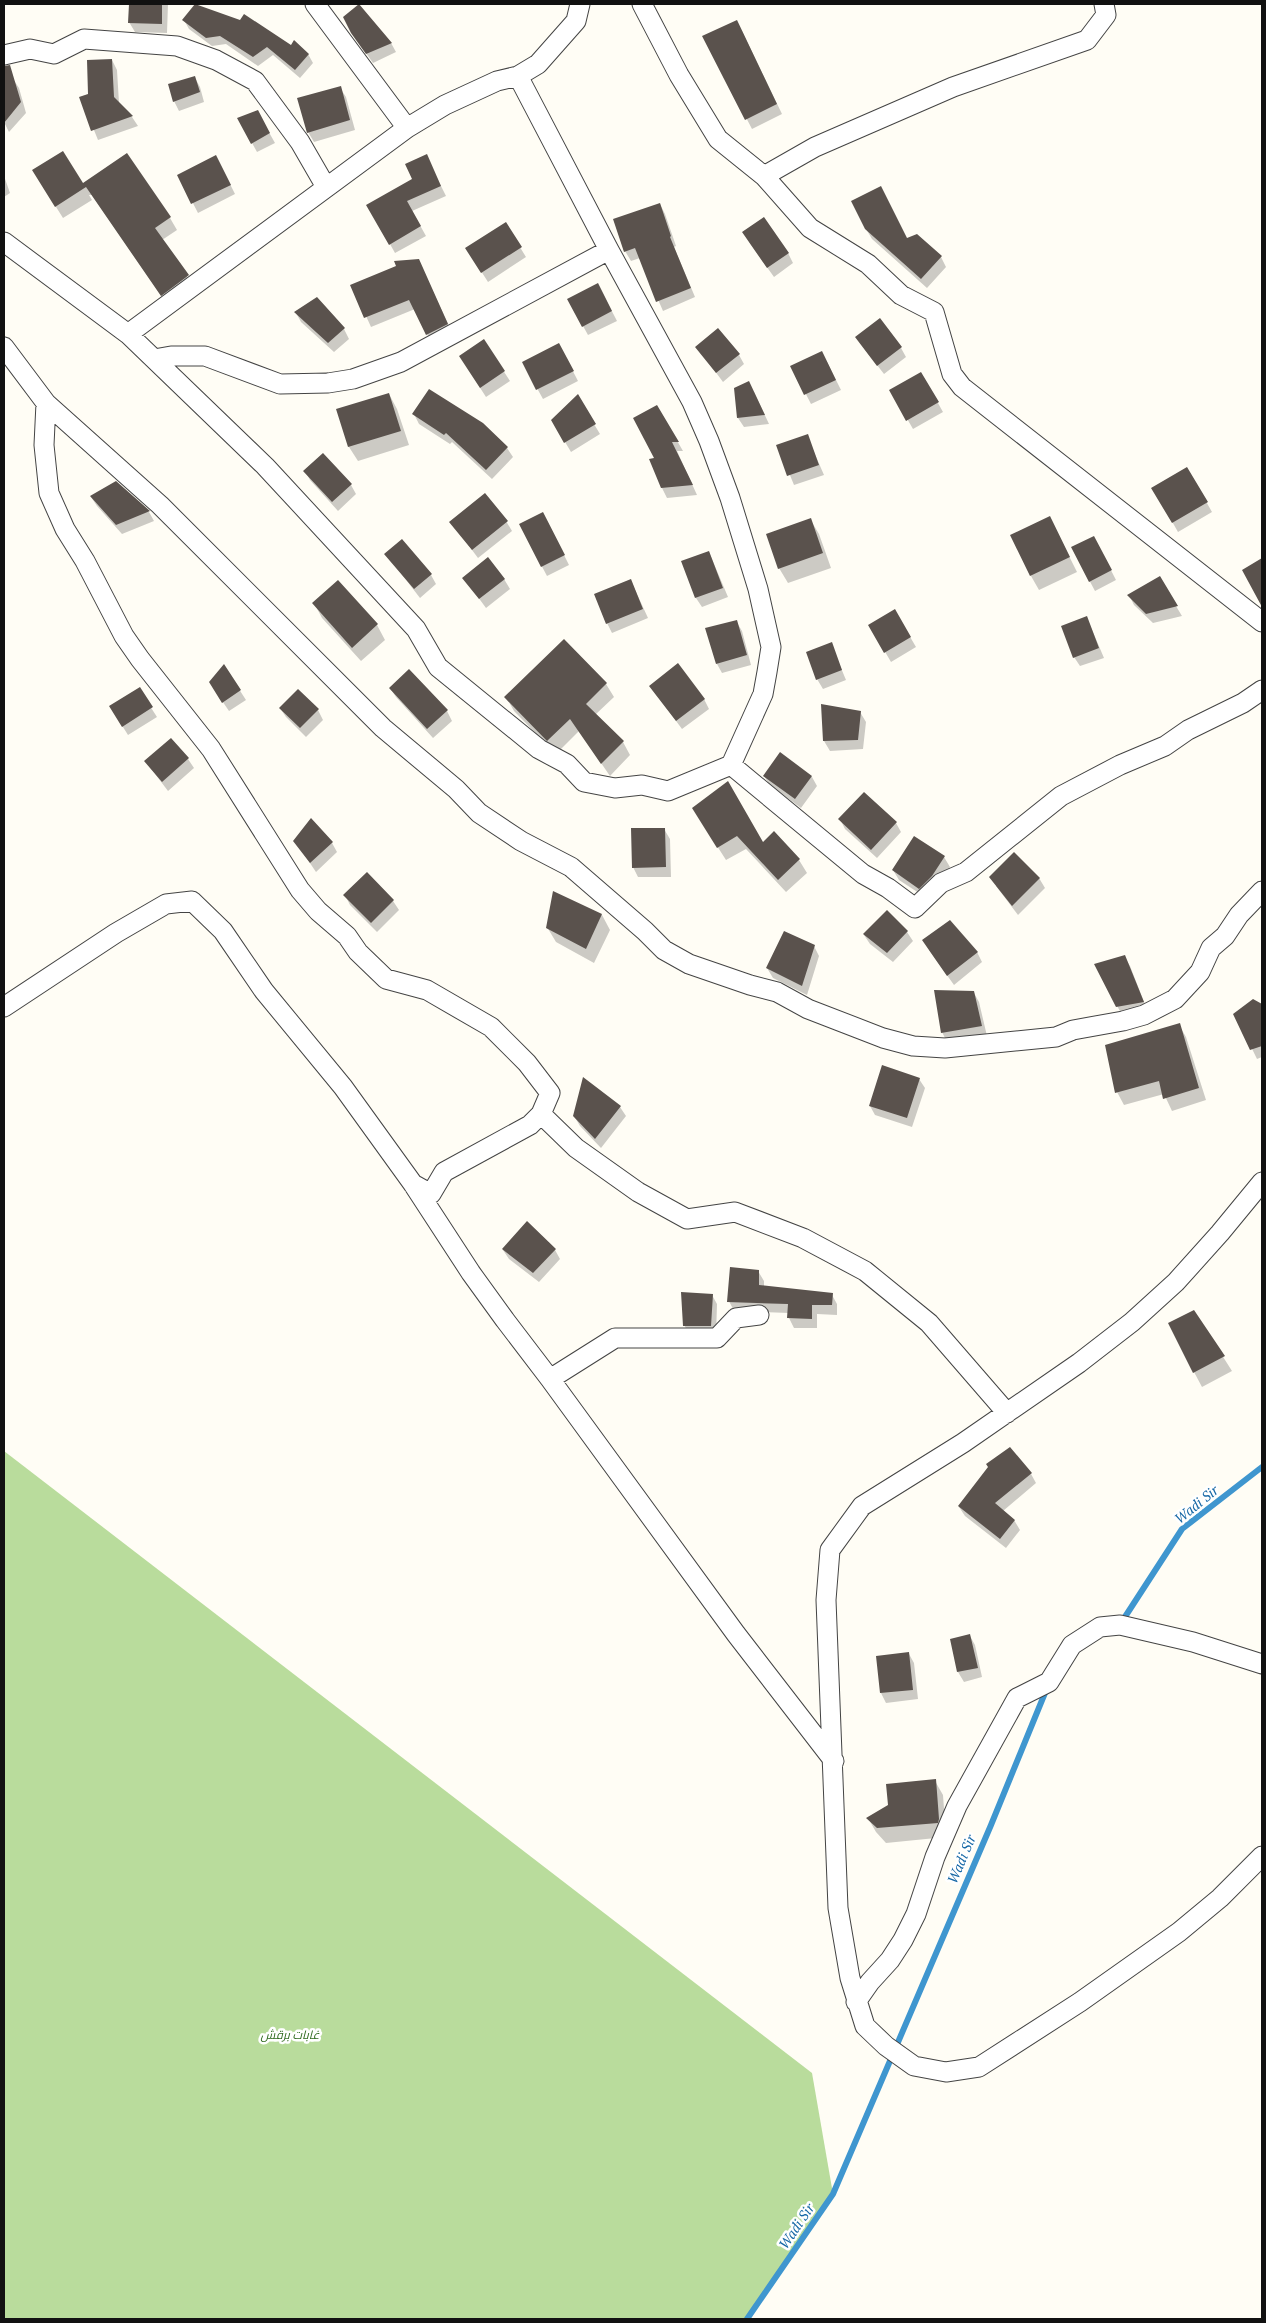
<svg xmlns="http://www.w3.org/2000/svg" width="1266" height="2323" viewBox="0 0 1266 2323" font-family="'PT Serif',Cairo,serif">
<rect width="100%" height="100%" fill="#fffdf5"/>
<path fill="#b9dc9c" d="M4,1451L812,2073L833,2194L747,2319H4Z"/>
<path fill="#0003" d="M130,4H168L167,33L135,32L129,22Z
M184,20L291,46L308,54L313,63L300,78L273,55L258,66L226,44L212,46L189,29Z
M742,31L782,114L752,129L704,37Z
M352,33L391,43L396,52L373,63Z
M112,60L117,70L119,103L132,117L138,126L98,140L81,98L89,95Z
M195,78L200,87L204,102L179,111L174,101Z
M13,79L19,88L26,113L9,132L4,122V82Z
M340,88L346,97L355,130L314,142L308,132Z
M257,111L275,143L257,152L239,119Z
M426,156L446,196L412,211L426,236L395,253L368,205L413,179Z
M221,166L235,194L198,213L179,176Z
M4,176L10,193L4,197Z
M41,183L83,184L170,218L177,230L162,240L195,288L169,307L92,195H89L92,200L63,218Z
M660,204L665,214L676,246L674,247L695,297L663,311L640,258L631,261L625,251Z
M505,223L526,257L488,282L472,257Z
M866,229L907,239L941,257L946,267L927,288L872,239Z
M749,242L788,253L793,263L774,277Z
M418,260L453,334L432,344L415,309L371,327L352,285Z
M603,294L617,321L588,335L583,326Z
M296,313L344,329L349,339L334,352L301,322Z
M484,341L510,381L486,397L466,366Z
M697,347L739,355L744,364L723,382Z
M863,347L901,348L906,357L884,374Z
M564,354L578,381L543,399L523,363Z
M827,362L841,390L811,404L792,367Z
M921,373L943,412L913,429L891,391Z
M735,389L754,392L769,424L744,427L738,418Z
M389,394L397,409L409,445L358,461L349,447L338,410Z
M577,396L600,434L571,452L552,420Z
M657,406L683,451H677L697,495L667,498L662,488L656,459Z
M414,414L507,448L513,457L492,479L452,442L450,444L419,424Z
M807,436L824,475L794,485L778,446Z
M1187,468L1212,512L1178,532L1153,488Z
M305,471L351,485L356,494L338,511L310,480Z
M91,497L149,512L154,521L122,534L97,506Z
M1050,518L1077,572L1039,590L1031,576Z
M810,519L819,534L831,568L788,583L779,568Z
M506,521L512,531L478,558L451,522Z
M548,523L569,565L547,576L520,525Z
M1099,547L1116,580L1095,591L1072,548Z
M709,552L728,597L702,607L696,598Z
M386,554L431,575L436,584L420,598Z
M464,578L504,579L510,589L486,608Z
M1159,578L1182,616L1153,623L1134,605L1129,595Z
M631,581L648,618L612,633L607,623Z
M314,603L377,625L385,640L361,661L322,618Z
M895,611L916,647L891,662L870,626Z
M1087,618L1104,658L1080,666L1074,657Z
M736,621L742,631L751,665L722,673L717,664Z
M831,644L846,680L823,689L817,679Z
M224,666L246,700L229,711L216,692Z
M606,684L614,697L595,715L623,742L630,755L610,776L579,731L556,754L514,711L506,697Z
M650,686L704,699L709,709L682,729Z
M390,688L447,711L452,721L433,738L396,697Z
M139,689L157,717L128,735L116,716Z
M823,705L860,712L866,722L863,749L830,751L824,741Z
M280,708L318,710L323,720L306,737L286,717Z
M188,759L194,768L168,791L146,762Z
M764,776L812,777L817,786L801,808L770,785Z
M840,819L896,823L901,832L877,858L845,829Z
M701,821L763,844L774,833L799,860L807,873L786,892L746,849L726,860Z
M664,829L670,839L671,877H638L633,867Z
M295,841L332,843L337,852L316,872Z
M944,857L950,867L937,886L925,897L899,880L893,870Z
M367,874L393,901L399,910L377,932L350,905L345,895Z
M1039,878L1045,888L1018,915L996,886Z
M554,893L602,915L610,930L594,963L556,942L547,927Z
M907,932L913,941L893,962L870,944L864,935Z
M814,946L819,956L807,995L773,978L767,968Z
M929,950L977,952L982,962L954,985Z
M1124,956L1130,966L1148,1012L1123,1016L1117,1006Z
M974,993L979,1002L987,1036L947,1042L942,1032Z
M1253,1000L1262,1005V1057L1257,1059L1235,1014Z
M1179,1025L1186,1037L1206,1100L1172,1111L1164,1094L1124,1105L1117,1092Z
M919,1079L925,1088L912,1127L875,1115L870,1106Z
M620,1107L626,1116L601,1148L580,1126L574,1116Z
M503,1250H555L560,1259L539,1282L509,1259Z
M758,1271L764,1281V1287L832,1295L837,1304V1315L817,1314V1328H794L789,1318V1313L734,1311L729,1301Z
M712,1295L717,1304L716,1336L690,1335L684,1325Z
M1194,1311L1232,1371L1202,1387L1194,1372Z
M1031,1474L1036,1483L1003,1511L1014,1520L1020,1530L1006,1548L965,1516L959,1507Z
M970,1636L975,1645L982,1677L964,1682L958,1672L951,1640Z
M909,1654L914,1663L918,1699L886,1703L881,1693L877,1657Z
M935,1781L943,1795L946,1837L886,1843L876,1832L868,1818Z"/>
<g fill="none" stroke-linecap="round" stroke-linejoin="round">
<path stroke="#3f96cf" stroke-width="6" d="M1121,1623L1182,1529L1262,1467
M747,2319L833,2194L991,1825L1047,1688"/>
</g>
<path fill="#5a524d" d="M129,4H162V24L128,23Z
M195,4L240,20L244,14L291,45L294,40L309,54L295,70L267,47L253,57L220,36L206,38L182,20Z
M359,4L392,43L366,54L351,33L343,17Z
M737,20L777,104L745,120L702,36Z
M112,59L114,97L133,116L91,131L79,97L88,94L87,60Z
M10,65L21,102L4,123V66Z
M195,76L200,92L173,102L168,84Z
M341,86L350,120L307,133L297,98Z
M258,110L270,133L251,144L237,118Z
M63,151L83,183L127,153L171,217L155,228L189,275L161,296L86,187L55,207L32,170Z
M427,154L441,186L407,201L421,226L389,245L366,205L412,179L405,164Z
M216,155L231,185L191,204L177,175Z
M881,186L907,238L917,234L942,256L921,279L865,229L851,201Z
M660,203L671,236L670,237L691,288L656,302L635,248L624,252L613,219Z
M764,217L789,253L767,268L742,232Z
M506,222L522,247L481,273L465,248Z
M419,259L448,324L426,335L409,300L364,318L350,285L396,266L394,261Z
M598,283L612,311L582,327L567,299Z
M317,297L345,328L328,343L294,312Z
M880,318L902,347L877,366L855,337Z
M718,328L740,354L716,373L695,347Z
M484,339L505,371L480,388L459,356Z
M559,343L574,371L536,390L522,362Z
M822,351L836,380L804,395L790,366Z
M921,372L939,402L906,421L889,390Z
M749,381L765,415L737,418L734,388Z
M429,389L483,423L508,447L486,470L446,433L444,435L412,414Z
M389,393L401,431L348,447L336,409Z
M578,394L596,424L564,443L551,420Z
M657,405L679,442H672L693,485L661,488L649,459L654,458L633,418Z
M808,434L819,465L787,476L776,445Z
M323,453L352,484L332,502L303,471Z
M1187,467L1208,502L1172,523L1151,488Z
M116,481L150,511L116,525L90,496Z
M485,493L508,521L472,550L449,522Z
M543,512L565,555L541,567L519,524Z
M1050,516L1070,557L1030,576L1010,535Z
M811,518L823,553L778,569L766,534Z
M1094,536L1112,570L1089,582L1071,547Z
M402,539L432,574L414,589L384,554Z
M709,551L723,588L695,598L681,561Z
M488,557L505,579L479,599L462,578Z
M1262,558V607L1242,570Z
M1160,576L1178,606L1146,614L1127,595Z
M631,579L643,609L606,624L594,594Z
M338,580L378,624L352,648L312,603Z
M895,609L911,637L884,653L868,625Z
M1087,616L1099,648L1073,658L1061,626Z
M737,620L747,655L716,664L705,628Z
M564,639L607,683L586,704L624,741L601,764L570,719L547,741L504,697Z
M832,642L842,670L816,680L806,652Z
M678,663L705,699L676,721L649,686Z
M224,664L241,690L222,703L209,682Z
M409,669L448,710L427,729L389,688Z
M140,687L153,707L122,727L109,706Z
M298,689L319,709L300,728L279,708Z
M821,704L861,711L858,740L823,741Z
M171,738L189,758L162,782L144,761Z
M780,752L812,776L795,799L763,776Z
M728,781L763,842L774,831L800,859L778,880L737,836L717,848L692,808Z
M864,792L897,822L871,850L838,819Z
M311,818L333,842L310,863L293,841Z
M631,828H665L666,867L632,868Z
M914,836L945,856L932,876L919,889L892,870Z
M1014,852L1040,878L1012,906L989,877Z
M367,872L394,900L371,923L343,895Z
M553,891L602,914L586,949L546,928Z
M887,910L908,931L887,953L863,934Z
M950,920L978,952L947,976L922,940Z
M784,931L815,945L802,986L766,968Z
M1125,955L1144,1002L1116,1007L1094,964Z
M934,990L974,991L982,1026L941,1033Z
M1253,999L1262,1004V1046L1250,1050L1233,1014Z
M1180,1023L1199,1088L1163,1099L1159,1081L1115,1093L1105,1045Z
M882,1065L920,1078L907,1118L869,1106Z
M583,1077L621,1106L595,1139L573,1116Z
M527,1221L556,1249L533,1273L502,1249Z
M730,1267L759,1270V1285L833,1293L832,1305H812V1319L787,1318L788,1304L727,1302Z
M681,1292L713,1294L711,1326H683Z
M1194,1310L1225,1356L1193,1373L1168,1323Z
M1010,1447L1032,1473L995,1503L1015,1520L1000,1539L958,1506L988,1467L986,1464Z
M970,1634L978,1668L957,1672L950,1639Z
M909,1652L913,1690L880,1693L876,1656Z
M936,1779L939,1819L938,1823L877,1828L866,1818L888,1805L886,1784Z"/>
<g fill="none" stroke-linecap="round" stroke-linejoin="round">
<g stroke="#444" stroke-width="21">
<path id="minor" d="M315,4L407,128
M642,4L679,75L718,139L764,176L810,228L868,264L901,295L934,312L952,374L962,387L1262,622
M4,55L30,49L54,54L84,39L177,46L216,60L255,81L300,142L326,187
M764,176L815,147L953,87L1087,40L1106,15L1104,4
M4,242L128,334L265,466L416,629L438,667L539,749L567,764L584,782L615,788L642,785L668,791L731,765L763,694L767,672L771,647L758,589L730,498L709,441L692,402L609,250L518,76
M128,334L407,128L445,105L497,81L518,76L538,64L576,21L580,4
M4,347L46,403L44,445L49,493L65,529L85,561L124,636L140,659L211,749L300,890L318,911L347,936L358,952L386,979L427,990L491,1027L527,1063L550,1093L541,1114L530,1125L444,1172L431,1194L413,1184
M154,359L171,356H205L280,384L328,383L353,379L401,362L609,250
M46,403L160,505L383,728L456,789L479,813L521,841L571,867L645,931L664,950L689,964L750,985L777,992L808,1009L883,1038L913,1046L945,1048L1056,1037L1073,1030L1123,1021L1144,1015L1175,999L1200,972L1211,948L1225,936L1239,915L1262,891
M731,765L863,874L888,888L915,908L941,883L966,872L1061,796L1120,765L1165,746L1188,730L1243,703L1262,690
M4,1007L116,933L166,904L192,901L223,931L264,991L343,1087L413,1184L471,1273L505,1320L550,1379L736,1634L834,1761
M541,1114L576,1148L638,1192L687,1219L735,1212L803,1238L865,1271L929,1323L1007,1413
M1262,1182L1220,1233L1176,1282L1132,1322L1079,1363L963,1443L862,1506L830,1550L826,1600L838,1908L850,1978L865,2026L886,2046L914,2066L946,2072L979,2067L1080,2002L1179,1932L1220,1898L1262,1856
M550,1379L615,1338H717L736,1318L759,1315
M856,2002L870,1982L890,1960L903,1940L916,1914L935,1857L957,1806L1017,1698L1049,1682L1072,1645L1100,1627L1120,1625L1193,1642L1262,1664"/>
</g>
<use href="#minor" stroke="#fff" stroke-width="19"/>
</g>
<g text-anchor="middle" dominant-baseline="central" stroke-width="5" stroke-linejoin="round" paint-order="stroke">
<g font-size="12" font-style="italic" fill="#2f6b1f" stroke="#fff">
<text x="290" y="2034">غابات برقش</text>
</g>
<g font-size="14" font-style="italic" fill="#1768a6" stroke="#fff">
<text transform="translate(1196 1504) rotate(-39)">Wadi Sir</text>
<text transform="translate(961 1859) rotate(-67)">Wadi Sir</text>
<text transform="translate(796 2226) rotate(-56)">Wadi Sir</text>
</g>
</g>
<rect width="1266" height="2323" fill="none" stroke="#111111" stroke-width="10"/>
</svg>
